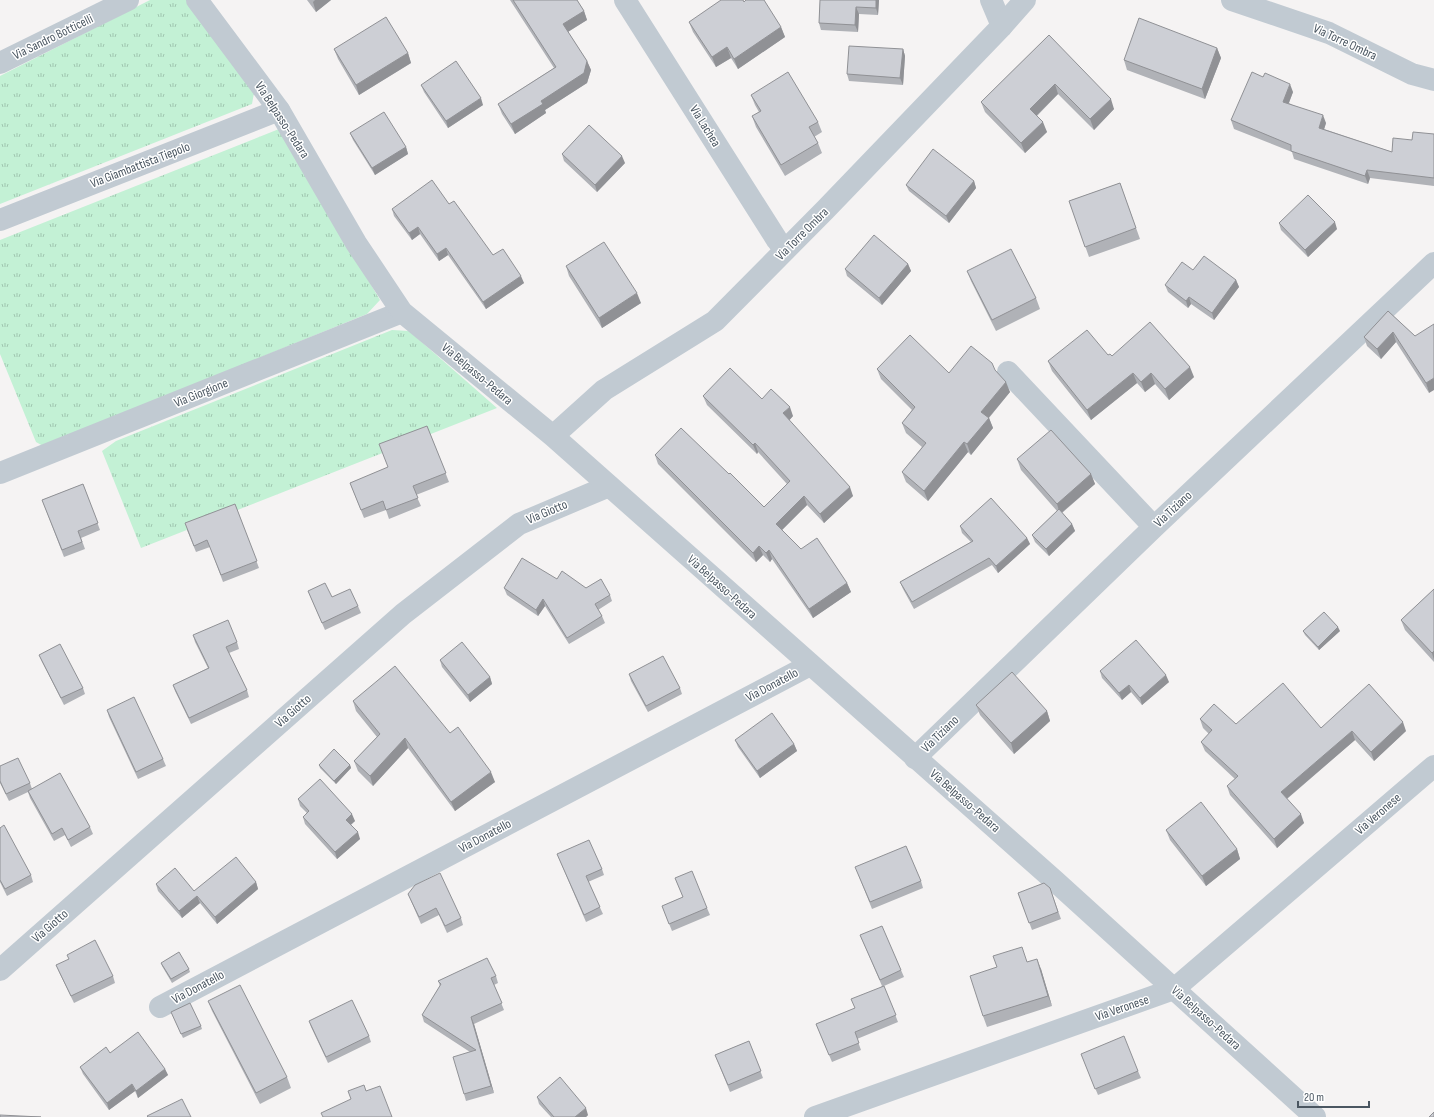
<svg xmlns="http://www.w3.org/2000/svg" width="1434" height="1117" viewBox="0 0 1434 1117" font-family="'Sofia Sans Condensed',sans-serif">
<defs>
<pattern id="grass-tufts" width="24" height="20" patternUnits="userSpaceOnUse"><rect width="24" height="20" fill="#c3f1d5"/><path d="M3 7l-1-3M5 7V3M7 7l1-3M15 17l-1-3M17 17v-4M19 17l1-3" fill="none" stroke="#a0c6b0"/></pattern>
</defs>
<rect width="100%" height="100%" fill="#f5f3f3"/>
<path fill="url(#grass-tufts)" d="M150,0H188L254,93L252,104L0,204V76Z
M279,129L380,300L367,314L43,446L36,442L0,354V240Z
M392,330L409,331L497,408L141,548L102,451L116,441Z"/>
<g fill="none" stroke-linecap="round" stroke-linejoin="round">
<path stroke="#c1cad2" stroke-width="22" d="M625,0L777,240L785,250
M991,0L1002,26
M0,63L128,0
M0,220L279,110
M1008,372L1154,527
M0,473L402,312
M915,758L1154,527L1434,263
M0,970L403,614L519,524L609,486
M160,1007L810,665
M815,1117L1174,989L1434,766"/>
<path stroke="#c1cad2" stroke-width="22" d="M197,0L279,110L356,243L402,312L553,436L1055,881L1315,1117
M1232,0L1329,33L1412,74L1434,80
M553,436L604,390L715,321L825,210L1002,26L1025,0"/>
</g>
<path fill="#b0b2b7" d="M307,0H331L316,12Z
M510,0H577L584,11L587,20L568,32L587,61L591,70L587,83L545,110L546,113L515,134L502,114L498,104L554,68Z
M820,0H879L878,15L859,14L858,32L821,30L819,23Z
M744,2L781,27L785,37L738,69L731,58L716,67L693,32L689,22Z
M1049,35L1114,109L1094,130L1058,94L1037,116L1047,132L1025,153L985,112L981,102Z
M1217,48L1221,58L1205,99L1127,70L1124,60Z
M334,49L408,53L411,63L359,95L338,59Z
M903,49L905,56L903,85L849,81L847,74Z
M1263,77L1293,92L1289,103L1326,123L1324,129L1392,152L1412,140L1434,134V186L1370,178L1368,184L1294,159L1292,152L1234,129L1231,120Z
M421,85L483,105L448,128L424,92Z
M751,95L818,122L822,132L814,137L818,143L822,153L785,176L756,127L752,116L759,112L755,105Z
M350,133L406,147L408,154L375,175L353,140Z
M562,154L625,163L597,192L564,161Z
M974,181L976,188L949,223L909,191L906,185Z
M1120,183L1140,239L1089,257L1069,201Z
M449,204L493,255L524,283L486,309L448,255L439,261L420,234L412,240L394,216L392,209Z
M1279,223L1337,229L1308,257L1281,230Z
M908,264L911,271L882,305L847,276L845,269Z
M566,266L641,303L602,328L569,276Z
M1193,270L1236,280L1239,287L1214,320L1191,304L1188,308L1168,292L1165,285Z
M967,271L1036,298L1040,309L996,331L971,281Z
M1388,311L1415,336L1429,393L1396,342L1381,359L1367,346L1364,337Z
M1108,355L1112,356L1194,377L1169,400L1155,384L1145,392L1137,383L1091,420L1052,371L1048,361Z
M877,369L949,373L995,370L1010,392L989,418L993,428L971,455L968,452L928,501L906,482L902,472L922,447L906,433L902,423L912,410L881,379Z
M703,396L762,399L793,416L789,420L853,496L824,523L807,505L782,530L801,549L847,583L851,592L813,618L772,559L770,562L763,555L756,562L658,464L655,455L729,474L764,507L787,484L758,452L757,454L707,405Z
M427,426L449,482L416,495L421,506L389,519L386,510L364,518L350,483L388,468Z
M1017,459L1091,474L1095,484L1062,513L1072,524L1075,531L1049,556L1035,542L1032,535L1057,511L1021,470Z
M83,484L100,530L81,538L85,549L64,557L42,500Z
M235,504L259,568L223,582L210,547L196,552L187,530Z
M960,526L1027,538L1030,544L998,573L992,565L914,609L903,589L900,582L971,542L962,533Z
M557,579L610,595L612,601L598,610L602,616L605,623L569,644L545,606L538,616L507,595L504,588Z
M1434,589V662L1405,630L1401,620Z
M308,591L332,597L358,606L361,613L325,630Z
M1303,631H1340L1319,650L1305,635Z
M193,635L237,642L239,649L229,653L247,690L249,697L191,724L175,691L173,685L208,668L195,642Z
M39,655L83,688L85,694L64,705L42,662Z
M440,660L490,677L492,684L470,702L442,667Z
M1100,671L1169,682L1142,705L1131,692L1122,700L1102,678Z
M629,674L680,688L682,694L648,712L631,681Z
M353,701L450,733L495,782L455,811L408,748L373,786L358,771L354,761L377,737L356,711Z
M976,705L1047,711L1050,721L1014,754L980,715Z
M107,710L163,759L166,766L138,779L109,717Z
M1200,719L1236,724L1406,731L1374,761L1355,740L1287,799L1304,823L1277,848L1230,795L1227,786L1235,779L1205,751L1201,742L1209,734L1203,728Z
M735,740L794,744L797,751L760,778L738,747Z
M319,765H350L351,768L336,784L320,768Z
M0,766L30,783L32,789L90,827L93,834L71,847L65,835L54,841L30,798L28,792L9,801L0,783Z
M298,799L355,821L351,825L360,839L337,859L305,824L303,817L307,813L300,806Z
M0,828L31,875L33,882L7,896L0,882Z
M1166,830L1237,849L1240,859L1206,886L1170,840Z
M557,854L602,869L604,875L588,882L603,914L586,922Z
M858,874L921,881L923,888L872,909Z
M675,878L707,908L710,915L672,931L662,906L683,897Z
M256,882L258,889L217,924L200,903L182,918L158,891L156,884L194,891Z
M1050,888L1061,919L1032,930L1018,893Z
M408,894L461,918L463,925L447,933L439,915L421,924L411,901Z
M860,935L901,970L904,977L884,986L898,1022L857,1039L861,1050L832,1062L816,1024L855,1008L882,986Z
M1028,962L1041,969L1052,1006L987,1027L983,1016Z
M161,963L189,969L190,972L172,983L162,966Z
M56,965L113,976L115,983L74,1003L59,972Z
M496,976L498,983L494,985L504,1010L474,1024L494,1093L466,1101L464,1094L470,1052L424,1022L422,1015L440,986L438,981Z
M208,1001L287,1077L291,1088L260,1104L212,1011Z
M171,1012L201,1026L202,1029L183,1038Z
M309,1021L369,1036L371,1042L328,1063L311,1027Z
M749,1041L763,1078L730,1092L715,1055Z
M1081,1054L1138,1071L1141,1078L1098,1095Z
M80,1067L165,1069L168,1075L138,1098L135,1091L109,1110L83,1074Z
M537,1097L588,1115L586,1117H551L539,1104Z"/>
<path fill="#909195" d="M315,0H331L316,12L313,2Z
M876,0H879L878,15L876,8Z
M856,7L859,14L858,32L855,25Z
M584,11L587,20L566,33L563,24Z
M781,27L785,37L738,69L734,59Z
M727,47L731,58L716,67L712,57Z
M1217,48L1221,58L1205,99L1202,89Z
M903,49L905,56L903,85L900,78Z
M408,53L411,63L359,95L356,85Z
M587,61L591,70L587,83L545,110L546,113L515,134L511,124L541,101Z
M1055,84L1058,94L1033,119L1030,109Z
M1290,84L1293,92L1286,110L1283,102Z
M481,98L483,105L448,128L446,121Z
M1111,99L1114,109L1094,130L1090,119Z
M1323,115L1326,123L1322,136L1319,128Z
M1043,122L1047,132L1025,153L1021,143Z
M406,147L408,154L375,175L372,168Z
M622,156L625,163L597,192L595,185Z
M1367,170L1370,178L1368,184L1365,176Z
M974,181L976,188L949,223L946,216Z
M1335,222L1337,229L1308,257L1305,250Z
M418,227L420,234L412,240L409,233Z
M446,248L448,255L439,261L437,254Z
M908,264L911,271L882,305L879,298Z
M521,276L524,283L486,309L483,302Z
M1236,280L1239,287L1214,320L1212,313Z
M637,293L641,303L602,328L599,318Z
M1189,297L1191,304L1188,308L1186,301Z
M1393,332L1396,342L1381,359L1377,349Z
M1190,367L1194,377L1169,400L1165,389Z
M1133,373L1137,383L1091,420L1087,410Z
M1151,373L1155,384L1145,392L1141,382Z
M1434,378V390L1429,393L1426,383Z
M1006,382L1010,392L985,422L981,412Z
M790,407L793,416L787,423L783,413Z
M989,418L993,428L971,455L967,444Z
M964,442L968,452L928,501L924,491Z
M755,443L758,452L757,454L753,445Z
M1091,474L1095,484L1060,514L1057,504Z
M850,487L853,496L824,523L820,514Z
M804,496L807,505L779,533L776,524Z
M1072,524L1075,531L1049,556L1046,549Z
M1027,538L1030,544L998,573L996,566Z
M759,546L763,555L756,562L753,553Z
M769,550L772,559L770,562L766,553Z
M847,583L851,592L813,618L809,609Z
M543,599L545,606L538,616L536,610Z
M1338,627L1340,631L1319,650L1318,647Z
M1434,651V660L1432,653Z
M1166,675L1169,682L1142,705L1140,698Z
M490,677L492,684L470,702L468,695Z
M1129,685L1131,692L1122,700L1119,693Z
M1047,711L1050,721L1014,754L1011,743Z
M1403,722L1406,731L1374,761L1371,752Z
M1352,731L1355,740L1284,801L1281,792Z
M405,738L408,748L373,786L370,776Z
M794,744L797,751L760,778L757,771Z
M350,765L351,768L336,784L334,781Z
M491,772L495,782L455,811L451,802Z
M352,814L355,821L349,826L346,820Z
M1301,814L1304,823L1277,848L1274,839Z
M358,832L360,839L337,859L335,852Z
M1237,849L1240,859L1206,886L1202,876Z
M256,882L258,889L217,924L215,917Z
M197,896L200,903L182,918L179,911Z
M1037,959L1041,969L1052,1006L1048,996Z
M471,1017L474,1024L494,1093L491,1086Z
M165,1069L168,1075L138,1098L136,1091Z
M132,1084L135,1091L109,1110L107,1103Z
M586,1108L588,1115L586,1117H575Z"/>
<path fill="#cdcfd5" stroke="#909195" d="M513,0H577L584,11L563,24L587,61L584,73L541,101L543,104L511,124L498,104L556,67Z
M721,0H743L744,2L746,0H764L781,27L734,59L727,47L712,57L689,22Z
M820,0H876V8L856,7L855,25L819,23Z
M386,17L408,53L356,85L334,49Z
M1139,18L1217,48L1202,89L1124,60Z
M1049,35L1111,99L1090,119L1055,84L1030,109L1043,122L1021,143L981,102Z
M849,46L903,49L900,78L847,74Z
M456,61L481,98L446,121L421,85Z
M788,72L818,122L809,127L818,143L781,165L752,116L761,111L751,95Z
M1252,72L1263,77L1265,73L1290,84L1283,102L1323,115L1319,128L1392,152L1393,138L1412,140L1413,132L1434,134V178L1367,170L1365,176L1291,151V145L1231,120Z
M384,112L406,147L372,168L350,133Z
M589,125L622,156L595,185L562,154Z
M933,149L974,181L946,216L906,185Z
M432,180L449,204L454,201L493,255L503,249L521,276L483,302L446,248L437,254L418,227L409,233L392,209Z
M1120,183L1136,228L1085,247L1069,201Z
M1308,195L1335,222L1305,250L1279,223Z
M874,235L908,264L879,298L845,269Z
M604,242L637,293L599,318L566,266Z
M1011,249L1036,298L992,320L967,271Z
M1204,256L1236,280L1212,313L1189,297L1186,301L1165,285L1182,262L1193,270Z
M1388,311L1415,336L1434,324V378L1426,383L1393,332L1377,349L1364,337Z
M1150,322L1190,367L1165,389L1151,373L1141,382L1133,373L1087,410L1048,361L1087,330L1108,355L1110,354L1112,356Z
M910,335L949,373L971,346L992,363L995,370L1006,382L981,412L989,418L967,444L964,442L924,491L902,472L926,443L902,423L915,407L877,369Z
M730,368L762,399L771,389L790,407L783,413L850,487L820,514L804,496L776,524L801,549L817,538L847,583L809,609L769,550L766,553L759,546L753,553L655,455L681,428L729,474L730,473L764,507L790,481L755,443L753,445L703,396Z
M427,426L446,473L413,486L418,498L386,510L383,501L361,510L350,483L388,467L379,444Z
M1051,430L1091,474L1057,504L1017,459Z
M83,484L98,523L78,531L82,542L62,550L42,500Z
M991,498L1027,538L996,566L989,558L912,602L900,582L973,541L960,526Z
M235,504L257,561L221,575L207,540L194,546L185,523Z
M1059,509L1072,524L1046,549L1032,535Z
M522,558L557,579L562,571L586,588L601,579L610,595L595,604L602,616L567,638L543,599L536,610L504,588Z
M325,583L332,597L350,589L358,606L322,623L308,591Z
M1434,589V651L1432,653L1401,620Z
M1324,612L1338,627L1318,647L1303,631Z
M228,620L237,642L226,647L247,690L189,718L173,685L209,668L193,635Z
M1136,640L1166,675L1140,698L1129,685L1119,693L1100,671Z
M462,642L490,677L468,695L440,660Z
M60,644L83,688L61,698L39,655Z
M663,656L680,688L646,706L629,674Z
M395,666L450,733L458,727L491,772L451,802L405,738L370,776L354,761L380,734L353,701Z
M1012,672L1047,711L1011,743L976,705Z
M1283,683L1321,728L1369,684L1403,722L1371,752L1352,731L1281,792L1301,814L1274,839L1227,786L1238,776L1201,742L1212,730L1200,719L1214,704L1236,724Z
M134,697L163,759L136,772L107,710Z
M772,713L794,744L757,771L735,740Z
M334,749L350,765L334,781L319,765Z
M18,758L30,783L6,794L0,781V766Z
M60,773L90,827L68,840L62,828L52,834L28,791Z
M320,779L352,814L346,820L358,832L335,852L303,817L309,811L298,799Z
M1201,802L1237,849L1202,876L1166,830Z
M4,825L31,875L5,889L0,880V828Z
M589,840L602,869L586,876L600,907L584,915L557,854Z
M906,846L921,881L870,902L855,867Z
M236,857L256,882L215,917L197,896L179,911L156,884L175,868L194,891Z
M692,871L707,908L669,924L662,906L683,897L675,878Z
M440,873L461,918L445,926L436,908L419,917L408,894L415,885Z
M1044,883L1050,888L1058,912L1029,923L1018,893Z
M882,926L901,970L880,980L860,935Z
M95,940L113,976L71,996L56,965L69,959L67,955Z
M1022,947L1027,962L1037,959L1048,996L983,1016L970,976L997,967L993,956Z
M179,952L189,969L171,979L161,963Z
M487,958L496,976L491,978L502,1003L471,1017L491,1086L464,1094L453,1057L476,1050L422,1015L441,984L438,981Z
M240,985L287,1077L256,1093L208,1001Z
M884,986L896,1015L855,1032L859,1043L829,1055L816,1024L855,1008L851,999Z
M352,1000L369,1036L326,1057L309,1021Z
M190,1003L201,1026L181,1034L171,1012Z
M138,1032L165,1069L136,1091L132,1084L107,1103L80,1067L106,1047L110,1053Z
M1124,1036L1138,1071L1095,1089L1081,1054Z
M749,1041L761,1071L728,1085L715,1055Z
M560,1077L586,1108L575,1117H554L537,1097Z
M364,1085L366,1091L380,1086L392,1117H323L321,1113L351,1099L348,1091Z
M182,1099L191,1117H148L147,1116Z
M1434,1112V1117H1429Z
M0,1115L41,1117H0Z"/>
<g text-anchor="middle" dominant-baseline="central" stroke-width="3" stroke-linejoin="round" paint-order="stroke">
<g font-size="13" fill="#4a5661" stroke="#fff">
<text transform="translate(53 37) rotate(-26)">Via Sandro Botticelli</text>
<text transform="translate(1345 42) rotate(25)">Via Torre Ombra</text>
<text transform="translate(282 120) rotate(57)">Via Belpasso-Pedara</text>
<text transform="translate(705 126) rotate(58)">Via Lachea</text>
<text transform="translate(140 165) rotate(-21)">Via Giambattista Tiepolo</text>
<text transform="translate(802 234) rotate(-45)">Via Torre Ombra</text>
<text transform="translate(477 374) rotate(40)">Via Belpasso-Pedara</text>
<text transform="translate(201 393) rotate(-22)">Via Giorgione</text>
<text transform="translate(1173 509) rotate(-43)">Via Tiziano</text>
<text transform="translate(547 512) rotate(-23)">Via Giotto</text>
<text transform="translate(722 587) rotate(42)">Via Belpasso-Pedara</text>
<text transform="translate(772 685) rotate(-28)">Via Donatello</text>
<text transform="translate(293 711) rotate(-41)">Via Giotto</text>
<text transform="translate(940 734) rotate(-44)">Via Tiziano</text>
<text transform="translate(965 801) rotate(41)">Via Belpasso-Pedara</text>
<text transform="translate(1378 814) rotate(-41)">Via Veronese</text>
<text transform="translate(485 836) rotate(-28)">Via Donatello</text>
<text transform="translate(50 926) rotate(-41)">Via Giotto</text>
<text transform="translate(198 987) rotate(-28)">Via Donatello</text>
<text transform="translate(1122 1008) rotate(-19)">Via Veronese</text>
<text transform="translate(1206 1018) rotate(42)">Via Belpasso-Pedara</text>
</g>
</g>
<path d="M1298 1101v6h71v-6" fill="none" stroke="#4a5661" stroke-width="2"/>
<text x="1304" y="1101" font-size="12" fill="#4a5661" stroke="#ffffff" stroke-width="3" paint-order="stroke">20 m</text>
</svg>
